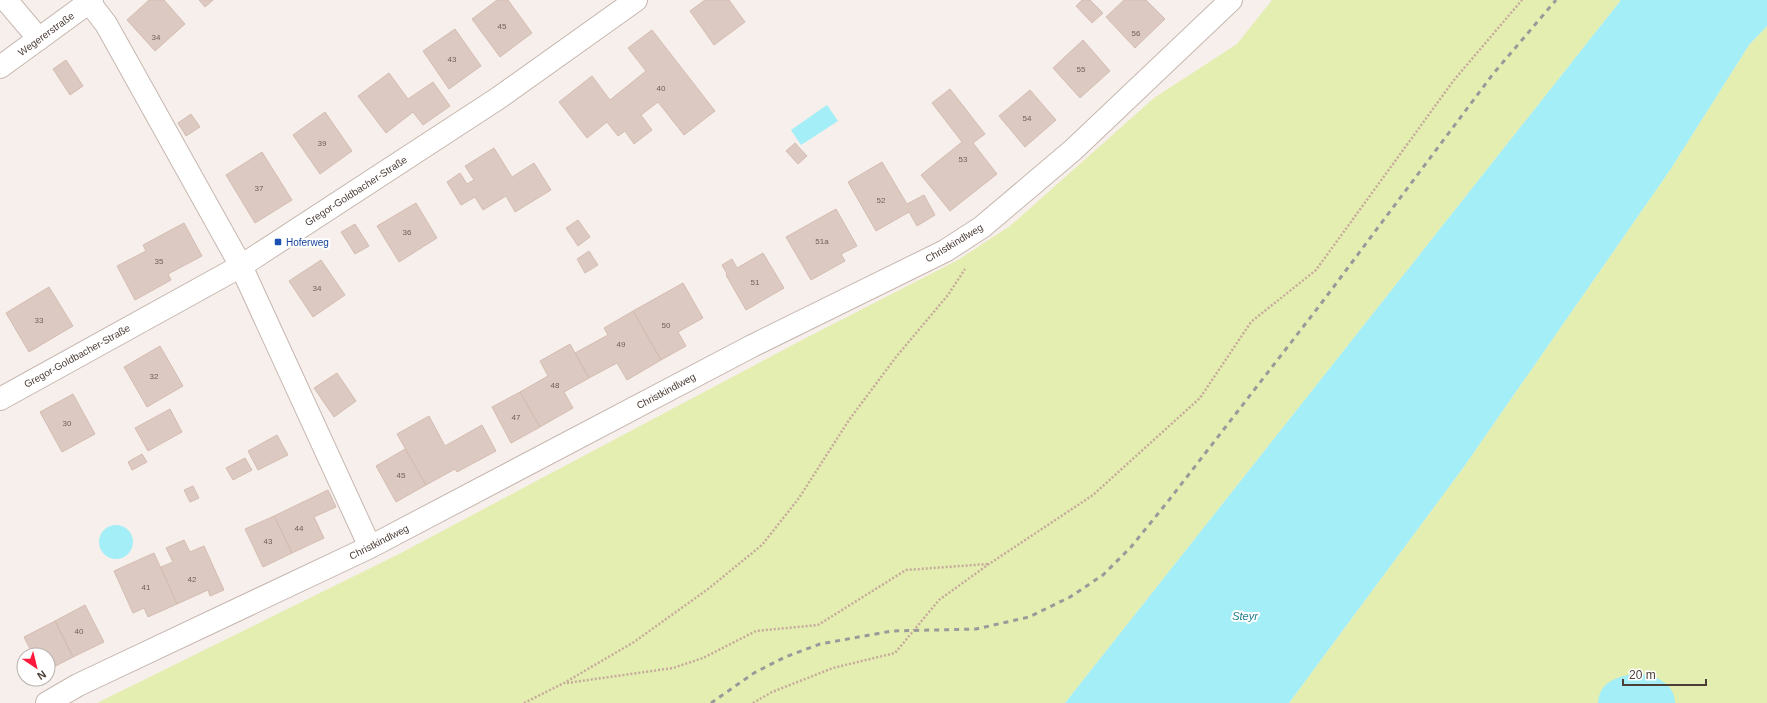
<svg xmlns="http://www.w3.org/2000/svg" width="1767" height="703" viewBox="0 0 1767 703" font-family="Arial,sans-serif">
<rect width="100%" height="100%" fill="#f6efeb"/>
<path fill="#e5eeb1" d="M1272,0H1621L1065,703H97L399,554L802,340L958,260L1010,226L1154,98L1237,44Z
M1767,26V703H1289L1463,468L1670,170L1749,45Z"/>
<path fill="#a3eef7" d="M1621,0H1767V26L1749,45L1670,170L1463,468L1289,703H1065Z
M827,105L838,121L801,145L791,130Z
M99 542a17 17 0 1 1 34 0a17 17 0 1 1-34 0Z"/>
<g fill="none" stroke-linecap="round" stroke-linejoin="round">
<path stroke="#a3eef7" stroke-width="50" d="M1623,703C1631,698 1643,697 1650,703"/>
</g>
<path fill="#dccac2" stroke="#d5bcb1" d="M149,0H164L185,24L155,51L127,20Z
M199,0H213L205,7Z
M497,0H508L532,33L500,57L472,19Z
M705,0H729L745,22L714,45L690,11Z
M1082,0H1090L1103,13L1092,23L1076,6Z
M1124,0H1146L1165,19L1135,48L1106,17Z
M455,29L481,66L449,89L423,51Z
M652,30L715,111L684,135L658,102L641,115L652,130L634,144L625,131L618,136L607,122L587,138L559,102L592,76L610,100L646,71L628,48Z
M1083,40L1110,71L1080,98L1053,68Z
M66,60L83,86L70,95L53,69Z
M389,73L408,99L433,82L450,106L423,125L413,112L386,133L358,96Z
M950,89L985,134L973,143L997,174L950,211L921,175L962,142L932,103Z
M1030,90L1056,120L1025,147L999,116Z
M325,112L352,151L320,174L293,135Z
M191,114L200,127L186,136L178,123Z
M795,143L807,156L798,164L786,151Z
M494,148L512,177L534,163L551,190L515,212L506,196L483,210L475,197L461,205L447,182L460,173L467,184L474,180L465,166Z
M262,152L292,200L255,223L226,175Z
M882,162L907,204L924,195L935,215L917,226L909,212L876,231L848,182Z
M416,203L437,238L399,262L377,226Z
M836,209L857,246L841,254L845,261L811,280L786,237Z
M578,220L590,237L578,246L566,228Z
M184,223L202,256L168,274L171,280L135,300L117,266L146,251L143,245Z
M355,224L369,246L355,254L341,232Z
M589,251L598,265L585,273L577,259Z
M763,253L784,288L746,310L726,275L727,274L722,265L732,259L737,268Z
M321,260L345,295L313,317L289,281Z
M683,283L703,318L678,332L686,346L661,360L633,311Z
M49,287L73,326L29,352L6,313Z
M633,311L661,360L627,380L617,363L589,378L575,353L608,335L604,328Z
M570,344L589,378L564,392L573,408L540,427L520,392L548,376L540,361Z
M160,346L183,386L147,407L124,367Z
M337,373L356,401L334,417L314,388Z
M520,392L540,427L511,443L492,407Z
M73,394L95,434L62,452L40,412Z
M170,409L182,432L148,451L135,428Z
M429,416L445,446L482,425L496,451L457,472L455,469L426,485L397,434Z
M277,435L288,455L258,470L248,451Z
M405,449L426,485L396,502L376,466Z
M142,454L147,462L132,470L128,462Z
M245,458L252,470L233,480L226,468Z
M193,486L199,498L190,502L184,490Z
M328,490L336,507L314,517L324,538L292,553L274,516Z
M274,516L292,553L263,567L245,529Z
M184,540L190,552L204,546L224,590L210,596L208,590L177,604L161,567L173,562L166,548Z
M154,553L177,604L148,617L144,608L133,613L114,571Z
M85,605L104,642L73,657L55,621Z
M55,621L73,657L48,670V655H33L24,637Z"/>
<g fill="none" stroke-linecap="round" stroke-linejoin="round">
<g stroke="#c6b7af" stroke-width="24">
<path id="street" d="M6,0L39,39
M89,2L106,24L241,266L370,547
M0,67L92,0
M0,399L241,266L497,99L636,0
M47,703L78,685L370,547L752,346L945,251L982,227L1073,150L1231,0"/>
</g>
<path stroke="#c6aa9c" stroke-width="2.5" stroke-dasharray="2 2" stroke-linecap="butt" d="M567,683L673,668L703,658L756,631L818,625L906,570L988,564
M524,703L564,683L634,642L708,589L762,545L799,498L849,420L896,357L948,295L965,269
M753,703L772,692L833,668L895,653L939,600L989,564L1093,495L1200,398L1251,322L1316,270L1454,80L1522,0"/>
<use href="#street" stroke="#fff" stroke-width="22"/>
<path stroke="#9a9a9a" stroke-width="3" stroke-dasharray="5 5" stroke-linecap="butt" d="M711,703L754,673L785,657L820,644L892,631L976,629L1029,617L1070,597L1103,575L1131,547L1169,500L1320,305L1493,74L1556,0"/>
</g>
<rect fill="#1a4fb4" stroke="#fff" stroke-width="1.5" x="274" y="238" width="8" height="8" rx="2"/>
<g text-anchor="middle" dominant-baseline="central" stroke-width="4" stroke-linejoin="round" paint-order="stroke">
<g font-size="8" fill="#70615a">
<text x="502" y="26">45</text>
<text x="1136" y="33">56</text>
<text x="156" y="37">34</text>
<text x="452" y="59">43</text>
<text x="1081" y="69">55</text>
<text x="661" y="88">40</text>
<text x="1027" y="118">54</text>
<text x="322" y="143">39</text>
<text x="963" y="159">53</text>
<text x="259" y="188">37</text>
<text x="881" y="200">52</text>
<text x="407" y="232">36</text>
<text x="822" y="241">51a</text>
<text x="159" y="261">35</text>
<text x="755" y="282">51</text>
<text x="317" y="288">34</text>
<text x="39" y="320">33</text>
<text x="666" y="325">50</text>
<text x="621" y="344">49</text>
<text x="154" y="376">32</text>
<text x="555" y="385">48</text>
<text x="516" y="417">47</text>
<text x="67" y="423">30</text>
<text x="401" y="475">45</text>
<text x="299" y="528">44</text>
<text x="268" y="541">43</text>
<text x="192" y="579">42</text>
<text x="146" y="587">41</text>
<text x="79" y="631">40</text>
</g>
<g font-size="10" fill="#4c3e37" stroke="#fff">
<text transform="translate(46 34) rotate(-36)">Wegererstraße</text>
<text transform="translate(356 191) rotate(-33)">Gregor-Goldbacher-Straße</text>
<text transform="translate(954 243) rotate(-31)">Christkindlweg</text>
<text transform="translate(77 356) rotate(-29)">Gregor-Goldbacher-Straße</text>
<text transform="translate(666 391) rotate(-28)">Christkindlweg</text>
<text transform="translate(379 542) rotate(-27)">Christkindlweg</text>
</g>
<g font-size="10" fill="#164399" stroke="#fff" text-anchor="start">
<text x="286" y="242">Hoferweg</text>
</g>
<g font-size="11" font-style="italic" fill="#1f808e" stroke="#fff">
<text x="1245" y="616">Steyr</text>
</g>
</g>
<g transform="translate(36 667) rotate(145)"><circle r="19" fill="#ffffff" stroke="#b7b2af"/>
<path d="M0-3L7 15L0 10L-7 15Z" fill="#ff193c"/>
<text y="-6" font-size="11" font-weight="bold" text-anchor="middle" fill="#4c3e37">N</text>
</g>
<path d="M1623 679v6h83v-6" fill="none" stroke="#4c3e37" stroke-width="2"/>
<text x="1629" y="679" font-size="12" fill="#4c3e37" stroke="#ffffff" stroke-width="3" paint-order="stroke">20 m</text>
</svg>
